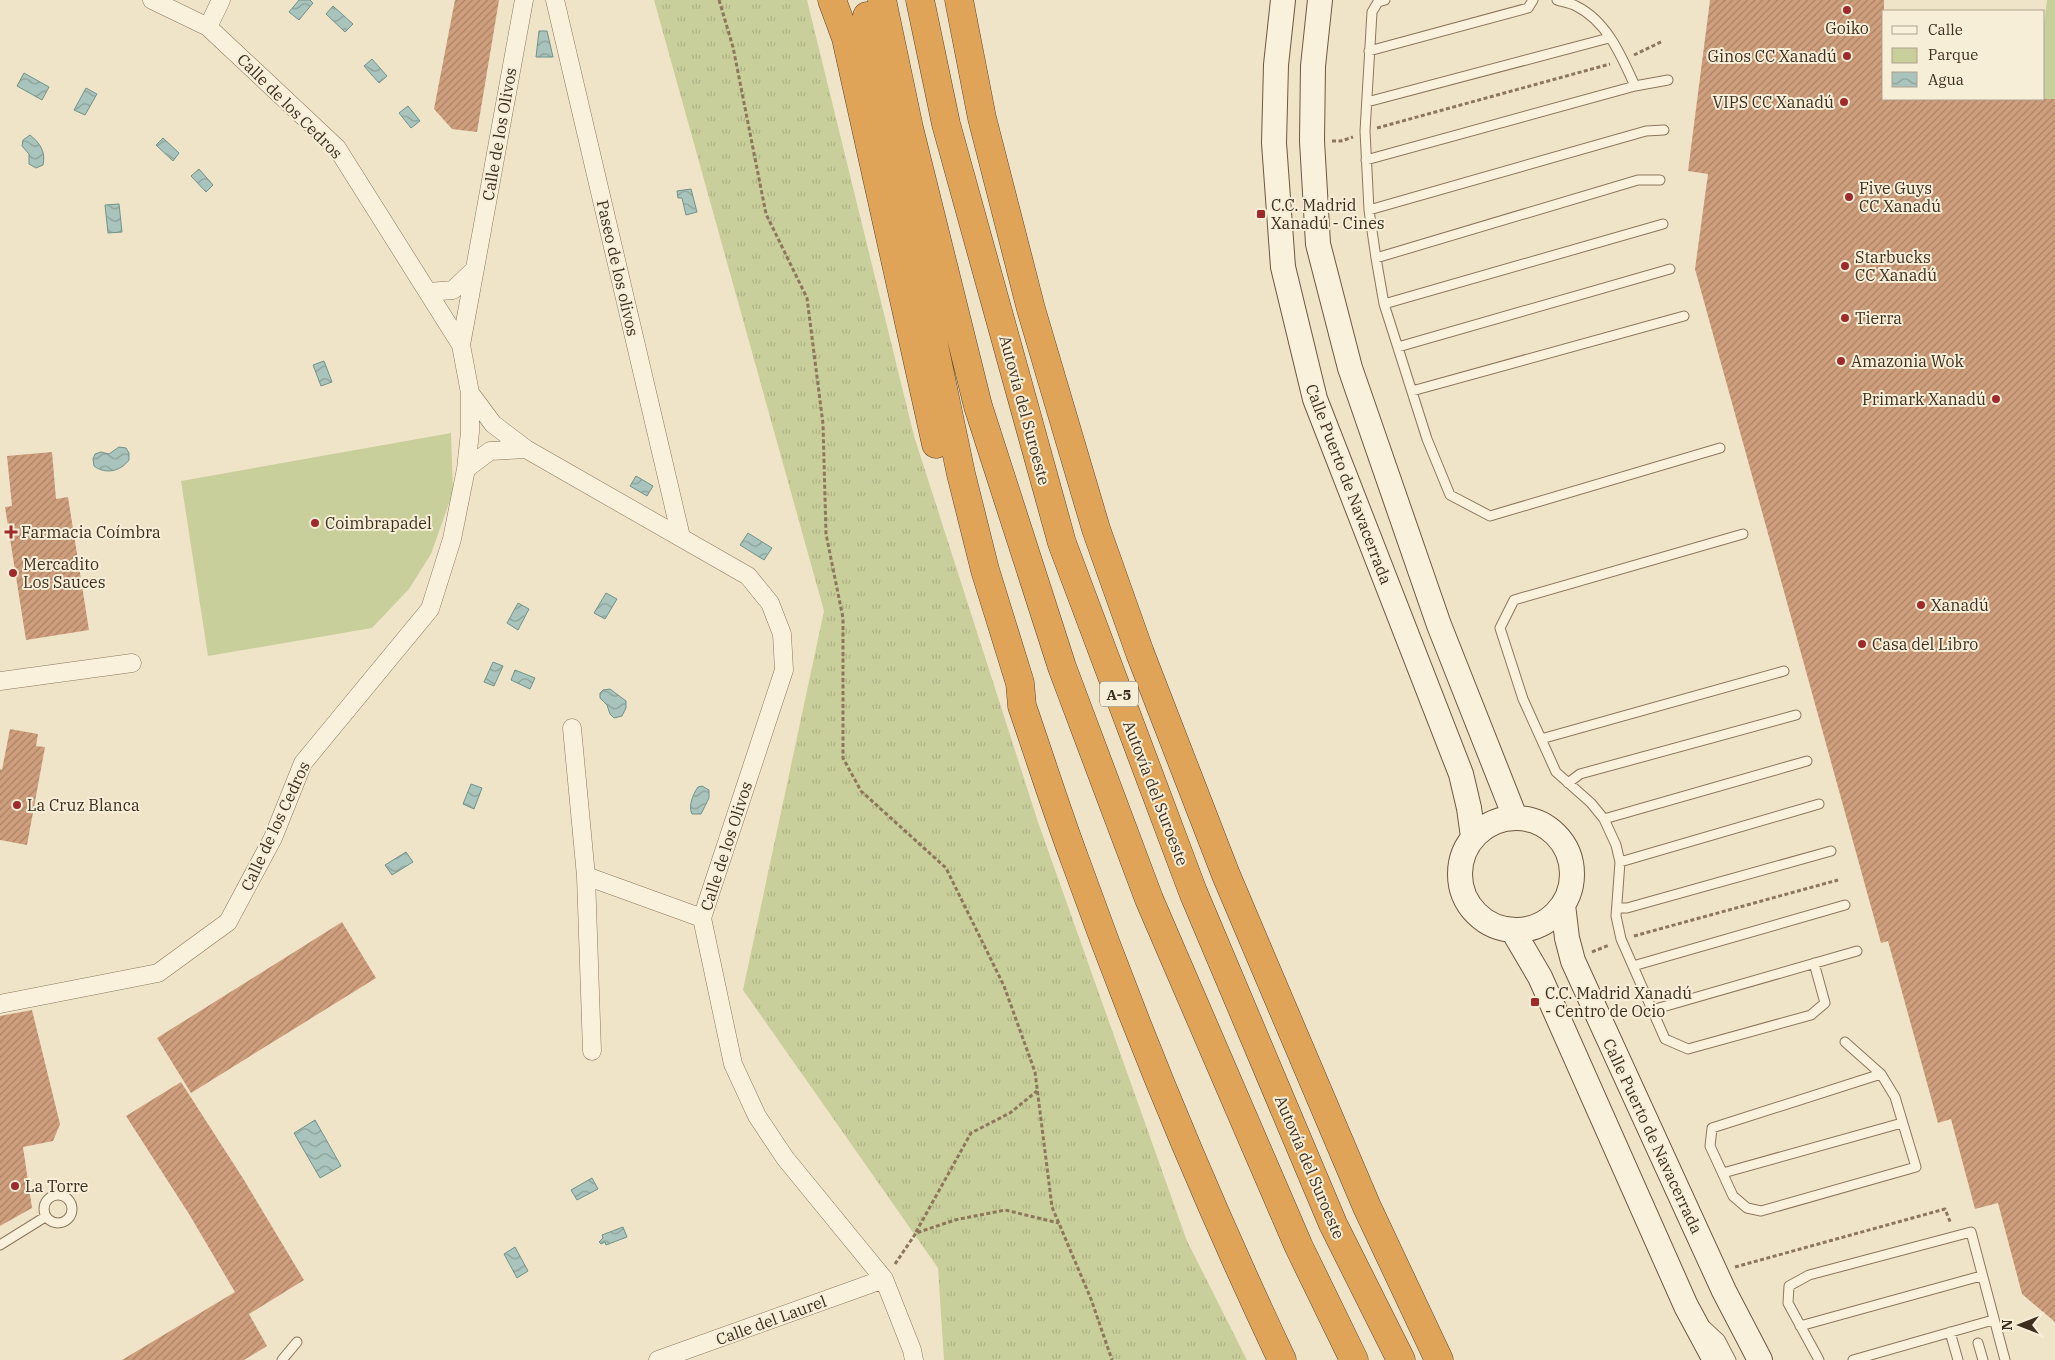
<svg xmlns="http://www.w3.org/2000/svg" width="2055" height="1360" viewBox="0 0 2055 1360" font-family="'IBM Plex Serif',serif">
<defs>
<pattern id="grass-tufts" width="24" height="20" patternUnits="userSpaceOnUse" patternTransform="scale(1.25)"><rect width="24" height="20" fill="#c9cf9b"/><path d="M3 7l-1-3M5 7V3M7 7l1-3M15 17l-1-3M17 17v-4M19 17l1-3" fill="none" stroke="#aeb285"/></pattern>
<pattern id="water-waves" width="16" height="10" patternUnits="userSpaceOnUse" patternTransform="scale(1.25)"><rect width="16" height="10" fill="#a9c4bc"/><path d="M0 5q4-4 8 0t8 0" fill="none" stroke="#8ba098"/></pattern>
<pattern id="building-hatch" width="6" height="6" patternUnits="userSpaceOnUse" patternTransform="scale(1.25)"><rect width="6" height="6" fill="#cf9f7d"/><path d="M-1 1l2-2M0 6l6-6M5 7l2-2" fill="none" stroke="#a98266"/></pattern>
</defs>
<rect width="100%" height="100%" fill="#f0e4c8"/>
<path fill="url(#grass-tufts)" d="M654,0H807L914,436L1038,822L1187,1241L1247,1360H944L938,1268L743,990L824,611Z"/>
<path fill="#c9cf9b" d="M2047,0H2055V189L2023,185L2034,99H2044V22Z
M451,433L453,492L431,554L409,589L372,628L208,656L181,481Z"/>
<path fill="url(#water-waves)" stroke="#6f938a" d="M299,0H310L313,3L299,20L289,12Z
M333,6L353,24L345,32L326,14Z
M539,31H547L553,57H536Z
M372,59L387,76L379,83L364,66Z
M24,73L49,87L42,100L17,86Z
M86,88L97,94L85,115L74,110Z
M408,106L420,121L411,128L399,113Z
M30,135C40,143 46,152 43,165L36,168L29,164V154L22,146L23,140Z
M163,138L179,153L173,161L156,145Z
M199,169L213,185L206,192L191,176Z
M691,189L697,212L686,215L682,198H678L677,191Z
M119,204L122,232L108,233L105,205Z
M324,361L332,382L321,386L313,365Z
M119,447L126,448L129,453V460C121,471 106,475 94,466L93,459L95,454L101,452L109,454Z
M636,476L653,486L647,496L630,486Z
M748,533L772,548L764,560L740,545Z
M606,593L617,599L605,619L594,613Z
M518,603L529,609L518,630L507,623Z
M493,662L503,666L494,686L484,682Z
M515,670L535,678L530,689L511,680Z
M610,689L626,701V708L622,716L614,718L610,714L607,705L600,698V693L603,690Z
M471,784L482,788L474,809L463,804Z
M702,786L709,790V798L701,814H692C688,806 693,794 698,787Z
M406,852L413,862L392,875L385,865Z
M315,1120L341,1166L320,1178L294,1133Z
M592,1178L598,1189L577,1200L571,1190Z
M623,1227L627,1237L606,1245L605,1242L601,1244L599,1242L603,1238L602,1235Z
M515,1247L528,1271L517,1278L504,1254Z"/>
<path fill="url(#building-hatch)" d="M455,0H499L477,132L452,129L434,109Z
M1710,0H1884V99H2055V1322L2022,1294L1998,1203L1975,1209L1951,1119L1938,1123L1888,941L1881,943L1695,269L1708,174L1688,171Z
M52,452L56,499L68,497L89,630L26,640L5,507L12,506L7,456Z
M10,729L38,734L36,746L45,747L27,845L0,840V769L2,770Z
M342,922L376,978L191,1093L157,1038Z
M32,1010L60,1124L53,1141L23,1147L32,1208L0,1226V1016Z
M181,1082L244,1180L304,1280L249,1314L267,1346L244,1360H122L235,1292L189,1214L126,1116Z"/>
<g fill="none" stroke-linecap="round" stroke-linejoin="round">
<g stroke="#8d765c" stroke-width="11">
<path id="lane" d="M1385,0L1378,2L1372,12L1365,131L1369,210L1376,258L1384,304L1427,439L1450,495L1490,516L1720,448
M1557,0C1563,2 1571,3 1576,6C1607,21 1622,57 1635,86
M1369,51L1528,8L1533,0
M1367,102L1609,38
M1366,160L1635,86L1668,80
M1369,210L1646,131L1664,130
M1376,258L1638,180H1660
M1384,304L1663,224
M1398,347L1670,269
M1412,391L1684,316
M1743,534L1514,600L1500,628L1523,699L1556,772L1591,803L1604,819L1616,845L1620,862L1616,916L1621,939L1665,1039L1688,1049L1811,1015L1825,1003L1814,963
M1541,739L1784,671
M1568,783L1580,774L1796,715
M1604,819L1807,761
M1620,862L1819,804
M1617,908H1627L1831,851
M1633,966L1845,905
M1652,1010L1857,951
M1845,1042L1881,1074L1895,1097L1916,1167L1761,1211L1747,1208L1733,1196L1710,1146L1712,1128L1881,1074
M1723,1173L1902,1123
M44 1209a14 14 0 1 1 28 0a14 14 0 1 1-28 0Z
M0,1245L45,1217
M1706,1326L1720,1339L1731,1360
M1800,1326L1981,1276
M1950,1332L1958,1360
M1978,1343L1983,1360
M282,1360L297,1342
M1819,1360L1788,1303L1789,1286L1809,1275L1971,1232L2005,1360
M1853,1360L1993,1320"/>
</g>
<g stroke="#8d765c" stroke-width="19">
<path id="street" d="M152,0L208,27L337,148L461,345L470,393L493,424L526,449L748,576L770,603L782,634L784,670L702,918L733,1064L757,1116L785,1158L884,1279L912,1350L914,1360
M555,0L681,537
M208,27L221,0
M429,292L453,290L475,269
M461,345L524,0
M466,469L470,432V393
M0,681L132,663
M572,728L586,876L592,1051
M586,876L702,918
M0,1004L158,973L228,922L273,838L303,763L430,609L452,539L466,469L490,451L526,449
M658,1360L884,1279"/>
</g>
<g stroke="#6f573f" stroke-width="26">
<path id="secondary" d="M1283,0L1276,65L1274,143L1283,267L1315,399L1461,774L1469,808L1473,837
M1320,0L1313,66L1312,141L1318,244L1350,368L1439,625L1515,817
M1460 874a56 56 0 1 1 112 0a56 56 0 1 1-112 0Z
M1563,905L1567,938L1573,961L1724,1291L1760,1360
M1513,931L1540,977L1686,1306L1715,1360"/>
</g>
<g stroke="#5b4430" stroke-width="29">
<path id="highway" d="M832,0L846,38L936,444
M882,0L909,128L978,406L1062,667L1149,899L1299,1247L1354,1360
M920,0L946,124L1062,543L1193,892L1333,1224L1401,1360
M959,0L982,118L1031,309L1096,529L1140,653L1226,875L1367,1207L1439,1360
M867,16L880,88L961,474L985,570L1020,683L1022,706C1040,758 1056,809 1075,860C1136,1030 1205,1197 1282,1360"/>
</g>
<path stroke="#8d765c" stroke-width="3" stroke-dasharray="4 2.5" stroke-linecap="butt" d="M719,0L733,47L766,214L807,298L823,424L826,534L843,618V758L861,791L946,868L1004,986L1035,1072L1052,1207L1091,1299L1112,1360
M1634,55L1663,41
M1377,128L1610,64
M1332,141H1341L1353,137
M1634,936L1838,880
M1592,952L1609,945
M916,1232L971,1133L1010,1113L1037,1091
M895,1264L916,1233L955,1220L1005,1210L1059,1223
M1735,1267L1945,1209L1951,1224"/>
<use href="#lane" stroke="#faf1dc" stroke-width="9"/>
<use href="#street" stroke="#faf1dc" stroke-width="18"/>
<use href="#secondary" stroke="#faf1dc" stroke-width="24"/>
<use href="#highway" stroke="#e0a458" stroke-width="28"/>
</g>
<g fill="#9e2a2b" stroke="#f7eed8" stroke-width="2">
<circle cx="1847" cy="10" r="5"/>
<circle cx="1847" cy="56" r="5"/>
<circle cx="1844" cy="102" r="5"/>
<circle cx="1849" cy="197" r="5"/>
<rect x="1256" y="209" width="10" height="10" rx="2.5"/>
<circle cx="1845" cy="266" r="5"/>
<circle cx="1845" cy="318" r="5"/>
<circle cx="1841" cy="361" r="5"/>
<circle cx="1996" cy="399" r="5"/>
<circle cx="315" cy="523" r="5"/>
<path d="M8.5 524.5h5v5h5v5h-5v5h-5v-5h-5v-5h5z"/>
<circle cx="13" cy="573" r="5"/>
<circle cx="1921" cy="605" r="5"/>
<circle cx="1862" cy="644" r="5"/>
<circle cx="17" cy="805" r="5"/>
<rect x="1530" y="997" width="10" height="10" rx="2.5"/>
<circle cx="15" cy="1186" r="5"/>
</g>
<g text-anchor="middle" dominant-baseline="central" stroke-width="4" stroke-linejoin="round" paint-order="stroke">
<rect fill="#f7eed8" stroke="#756857" stroke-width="1" x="1100" y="681.5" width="38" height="25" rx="4"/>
<g font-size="15" font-weight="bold" fill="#3d2e20">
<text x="1119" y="694">A-5</text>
</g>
<g font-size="16" fill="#3d2e20" stroke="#f7eed8" text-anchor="start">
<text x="1847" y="28" text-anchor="middle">Goiko</text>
<text x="1837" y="56" text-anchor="end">Ginos CC Xanadú</text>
<text x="1834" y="102" text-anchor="end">VIPS CC Xanadú</text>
<text x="1859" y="188">Five Guys<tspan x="1859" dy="18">CC Xanadú</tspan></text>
<text x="1271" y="205">C.C. Madrid<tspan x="1271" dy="18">Xanadú - Cines</tspan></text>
<text x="1855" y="257">Starbucks<tspan x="1855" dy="18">CC Xanadú</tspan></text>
<text x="1855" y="318">Tierra</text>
<text x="1851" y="361">Amazonia Wok</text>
<text x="1986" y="399" text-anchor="end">Primark Xanadú</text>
<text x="325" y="523">Coimbrapadel</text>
<text x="21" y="532">Farmacia Coímbra</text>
<text x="23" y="564">Mercadito<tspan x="23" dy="18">Los Sauces</tspan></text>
<text x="1931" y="605">Xanadú</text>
<text x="1872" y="644">Casa del Libro</text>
<text x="27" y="805">La Cruz Blanca</text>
<text x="1545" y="993">C.C. Madrid Xanadú<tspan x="1545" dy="18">- Centro de Ocio</tspan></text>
<text x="25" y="1186">La Torre</text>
</g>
<g font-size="16" fill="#3d2e20" stroke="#f7eed8">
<text transform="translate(290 106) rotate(45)">Calle de los Cedros</text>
<text transform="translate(499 134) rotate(-80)">Calle de los Olivos</text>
<text transform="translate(618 268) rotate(77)">Paseo de los olivos</text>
<text transform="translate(1025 410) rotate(75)">Autovía del Suroeste</text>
<text transform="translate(1349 484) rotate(69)">Calle Puerto de Navacerrada</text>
<text transform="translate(1156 793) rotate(69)">Autovía del Suroeste</text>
<text transform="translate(275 826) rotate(-65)">Calle de los Cedros</text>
<text transform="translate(726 846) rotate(-72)">Calle de los Olivos</text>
<text transform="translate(1653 1136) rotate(65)">Calle Puerto de Navacerrada</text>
<text transform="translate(1310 1167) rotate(67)">Autovía del Suroeste</text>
<text transform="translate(771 1320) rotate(-20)">Calle del Laurel</text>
</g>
</g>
<rect x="1882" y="10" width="162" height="90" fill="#f7eed8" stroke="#ada18e"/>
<rect x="1892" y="26" width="25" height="8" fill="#faf1dc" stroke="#ada18e"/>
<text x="1928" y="35" font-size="15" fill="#3d2e20">Calle</text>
<rect x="1892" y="48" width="25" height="15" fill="#c9cf9b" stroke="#ada18e"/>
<text x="1928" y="60" font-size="15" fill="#3d2e20">Parque</text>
<rect x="1892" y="72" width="25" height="15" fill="url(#water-waves)" stroke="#ada18e"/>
<text x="1928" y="85" font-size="15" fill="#3d2e20">Agua</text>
<g transform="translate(2020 1325) rotate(270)" stroke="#f7eed8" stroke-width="4" paint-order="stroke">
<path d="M0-4L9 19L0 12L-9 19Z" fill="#3d2e20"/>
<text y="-8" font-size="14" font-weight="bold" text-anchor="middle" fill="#3d2e20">N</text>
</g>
</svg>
